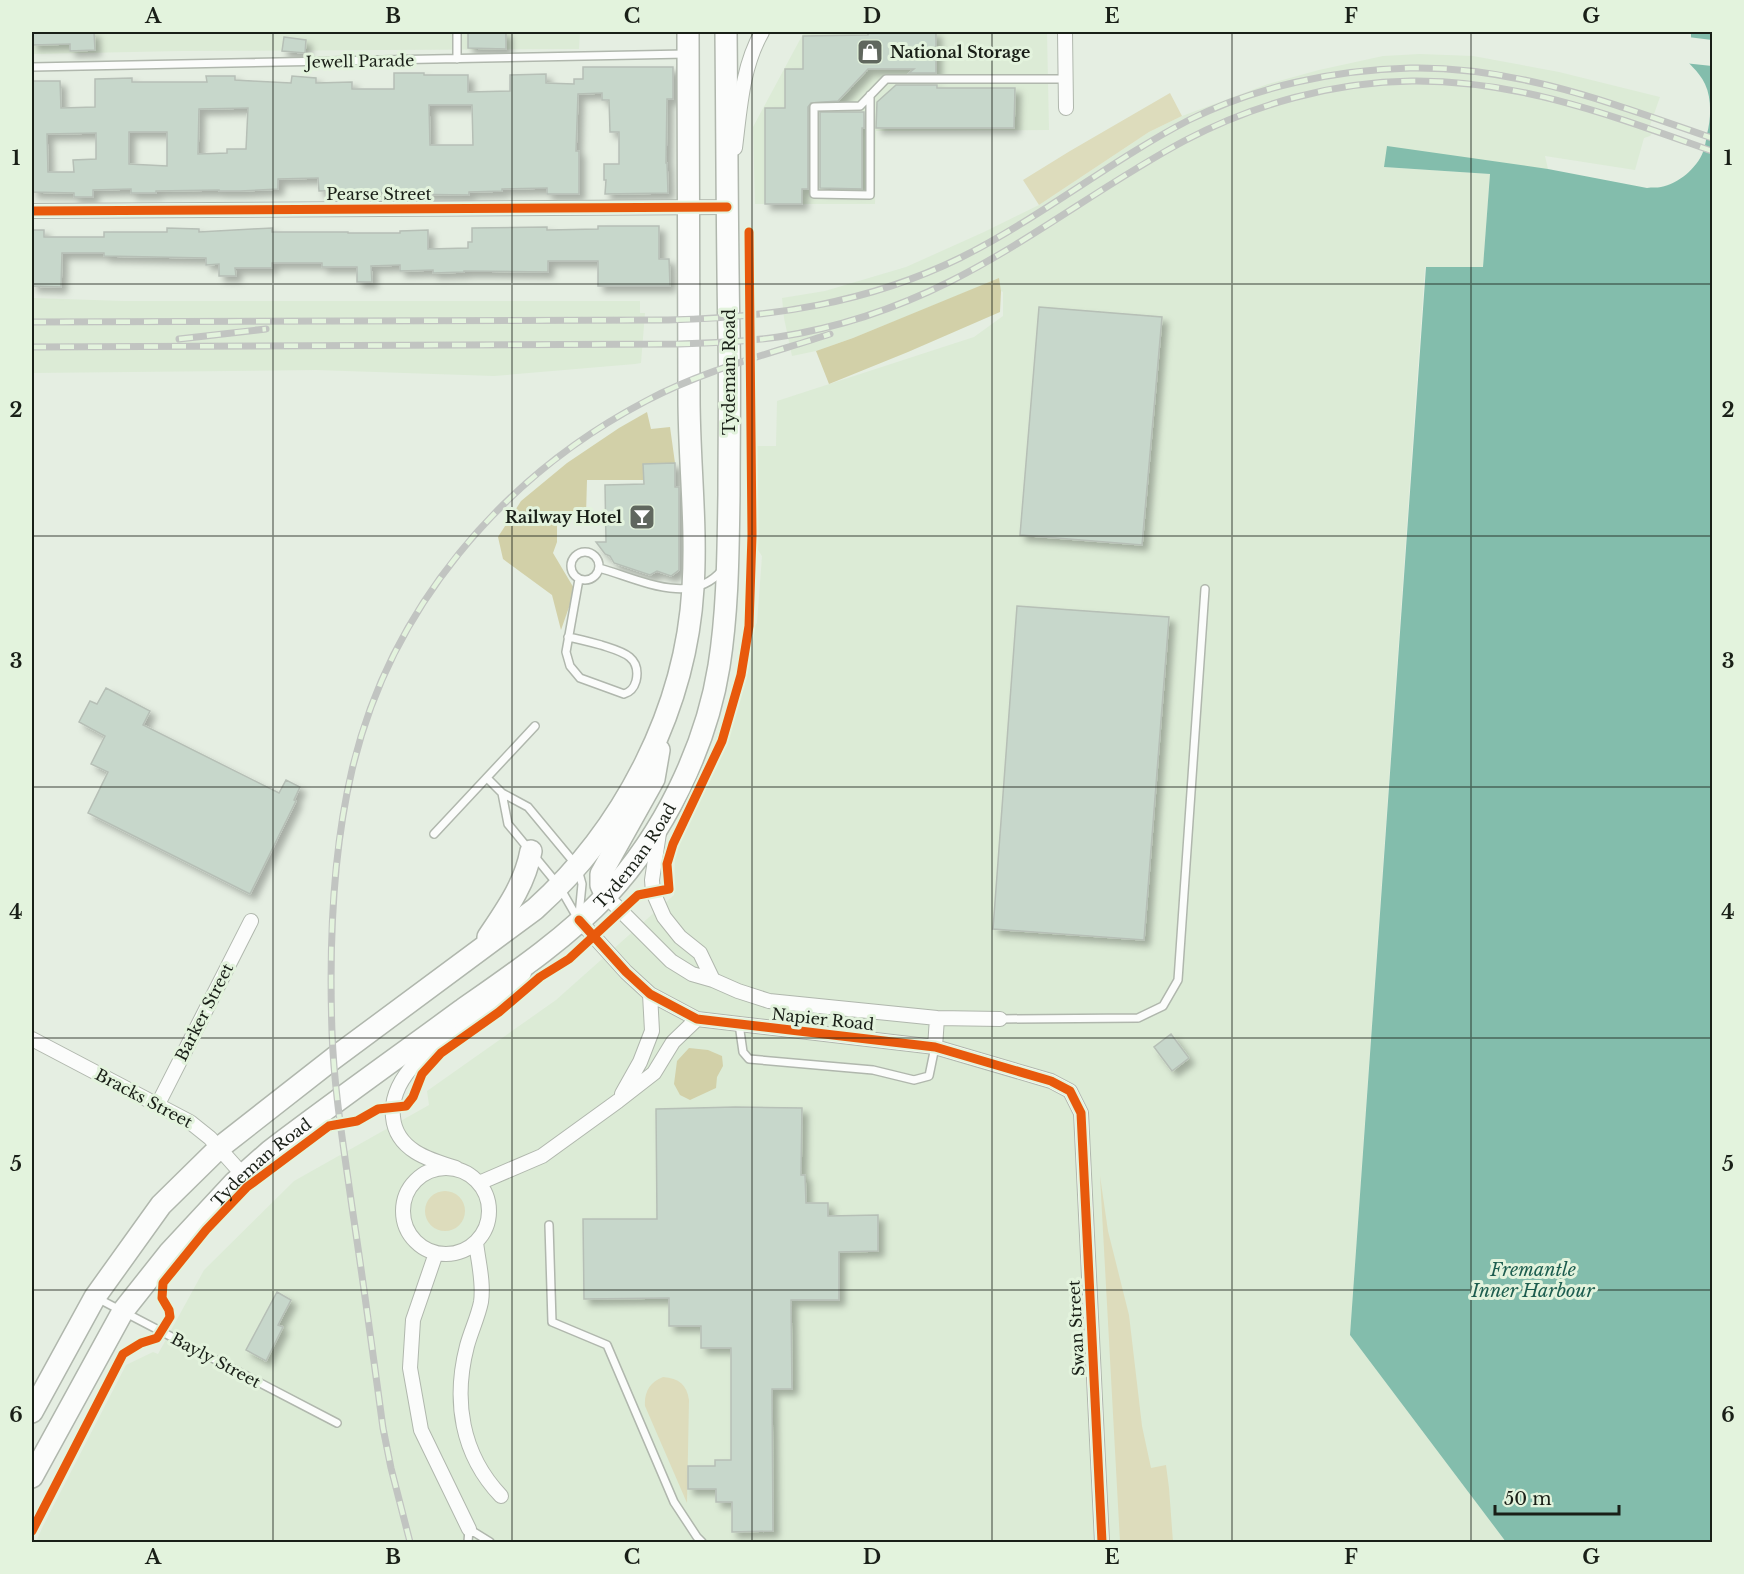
<svg xmlns="http://www.w3.org/2000/svg" width="1744" height="1574" viewBox="0 0 1744 1574" font-family="'Libre Baskerville',serif">
<defs>
<filter id="shadow"><feDropShadow dx="5.5" dy="5.5" stdDeviation="3" flood-color="#0004"/></filter>
</defs>
<rect width="100%" height="100%" fill="#e5eee2"/>
<path fill="#dcebd6" d="M32,32H580L579,49L182,51L32,54Z
M804,32H1047L1049,130L876,131L875,204H755L753,127Z
M1420,54L1473,56L1559,72L1660,97L1648,131L1652,133L1650,136L1644,138L1635,170L1545,156L1548,169L1384,167L1490,174L1483,267H1425L1350,1335L1506,1542H36L43,1526L126,1365L153,1352L158,1354L204,1270L294,1181L429,1105L427,1091L556,1000L674,895L675,852L687,825L751,632L757,623L762,556L756,547V446H776L777,401L974,337L1003,316V292L1001,291L998,279L853,338L816,351L792,356L784,318L782,298L825,291L906,267L984,232L1039,205L1149,132L1182,116L1268,84L1319,70L1383,56Z
M32,298L124,301H640V313H645L641,363L635,364L494,376L316,370L32,373Z"/>
<path fill="#dddcbc" d="M1170,93L1182,116L1149,132L1039,205L1023,180L1070,151Z
M1100,1176L1108,1231L1129,1315L1142,1426L1151,1468L1166,1465L1169,1488L1173,1542H1120Z
M425 1211a20 20 0 1 1 40 0a20 20 0 1 1-40 0Z
M663,1377C679,1378 687,1385 689,1400L687,1503L645,1406C644,1392 650,1382 663,1377Z"/>
<path fill="#d2d0a8" d="M999,278L1001,291L1000,312L908,352L829,384L816,351L853,338Z
M647,412L651,429L670,427L675,463L644,480H587L586,515L557,514V542L553,553L575,590L561,630L552,595L503,559L498,537L521,501L567,463L619,428Z
M689,1048L708,1050L722,1056L723,1066L717,1077L716,1088L690,1100L680,1095L674,1084L677,1061Z"/>
<path fill="#83bdac" d="M1691,32H1712V1542H1506L1350,1335L1426,267H1483L1490,174L1384,167L1387,146L1548,169L1647,188C1652,187 1657,188 1661,187C1678,184 1697,168 1703,152C1705,147 1706,140 1707,134C1711,119 1712,99 1705,84C1699,71 1687,62 1678,52L1691,39Z"/>
<path fill="#e5eee2" d="M1688,37L1712,40V66L1684,63L1675,54V50Z"/>
<path fill="#c7d7cb" stroke="#b6bfb6" stroke-width="1.5" fill-rule="evenodd" filter="url(#shadow)" d="M32,32H94L95,50L70,51V44L32,45Z
M468,32H506V49L468,48Z
M868,32H936V73H909L914,69H868L838,101L811,103L808,107V189H802V204H765V108H785V69H803V36L868,35Z
M284,37L306,40L305,53L282,51Z
M583,67H673V99H667L666,163H667L668,193L605,194L606,180H604V164H619V132H610L609,100H602V93L578,94L576,151H579V194H547V188L502,189V191L469,192V195L395,194V192L362,193V190L319,191L318,178L278,179V189L240,191H219V190L156,191V193H131V189L93,190V197H74V193L32,192V81H60L61,108L95,107V79L132,78V82H207L206,76H235V80L291,83L292,76L316,78V83L352,82V89H394V73H424V75H468V92L510,91V75L546,74V83L574,84V79H583ZM429,105H472L473,145H430ZM248,108L246,149H227V153L198,154L199,109ZM129,132H167V166L129,164ZM96,133V159L73,160L74,172H48L47,134Z
M896,85H937V88H1015L1014,128H876L877,102Z
M820,112H864V128H862V189L820,188Z
M598,226H659V259H669L670,286H598V261H548V272L464,271V272L433,273V270L400,271V265L371,266L372,282H357V267H322V263H272V268H235L236,276H219V264L206,265V258L104,256V253H62L61,287L32,286V230H44V237H104V232H167V228L199,229V232L272,228V232H348V233H400V231L428,230V249L468,248V242H472V228L547,227V230L598,229Z
M1039,307L1162,317L1142,545L1020,535Z
M675,463V487H679V570L671,576L657,571L650,575L614,563L610,556L605,554L596,542H606L605,485L644,484L643,464Z
M1017,606L1169,617L1144,940L993,929Z
M106,688L150,711L143,725L279,793L286,780L300,787L294,800L296,801L250,894L88,813L108,772L91,764L105,736L79,722L90,701L97,704Z
M1171,1034L1189,1058L1172,1071L1154,1047Z
M735,1107L802,1108L801,1175H805L806,1203H828V1216L878,1215V1251L839,1252V1300H791L792,1389H772L773,1531L732,1532V1502H716V1489H688V1466H715V1460H731V1348H701V1326H669V1298L584,1299L583,1219H657L656,1109Z
M277,1292L291,1300L278,1325L283,1327L266,1361L246,1350Z"/>
<g fill="none" stroke-linecap="round" stroke-linejoin="round">
<g stroke="#b0b7ad" stroke-width="10">
<path id="lane" d="M457,59V32
M32,67L686,54
M870,95V195L814,194V107L860,106L886,79H1065
M571 566a14 14 0 1 1 28 0a14 14 0 1 1-28 0Z
M599,568C637,578 691,608 722,570
M568,637C579,639 590,642 601,645C619,651 642,655 636,681C634,688 631,692 624,694L580,678L570,666L566,652L579,579
M487,778L502,793L528,807L577,866L582,884L579,915
M502,793L508,824L559,886L578,919
M434,834L535,726
M1000,1019L1138,1018L1163,1006L1178,980L1205,589
M739,1024L743,1052L749,1059L873,1070L914,1080L929,1076L935,1047
M549,1225L552,1322L607,1345L674,1502L697,1537L702,1542
M97,1298L337,1423
M468,1542L469,1529L490,1542"/>
</g>
<g stroke="#b0b7ad" stroke-width="16">
<path id="street" d="M1065,32L1066,108
M735,148C740,108 742,67 762,32
M32,211L727,207L728,200
M659,833L652,880L653,892L664,917L680,937L700,953L713,980
M606,896L671,961L692,974L713,980L738,991L769,1001L937,1018L1000,1019
M579,920L626,972L650,994L697,1019L935,1047L1051,1081L1070,1091L1081,1113L1102,1542
M32,1039L190,1122L210,1138L243,1175
M935,1047L937,1018
M622,1094L640,1062L652,1031L650,994
M158,1104L251,921
M403 1211a43 43 0 1 1 86 0a43 43 0 1 1-86 0Z
M456,1168C429,1160 396,1150 393,1117C388,1065 457,1032 492,1006C505,997 515,986 524,973
M479,1183L542,1156L618,1101L654,1073L673,1042L697,1019
M476,1242C478,1261 484,1282 481,1302C478,1317 471,1331 467,1346C453,1400 461,1454 501,1496
M436,1253L413,1320L410,1368L421,1430L469,1529"/>
</g>
<g stroke="#b0b7ad" stroke-width="24">
<g id="primary">
<path d="M606,896L601,885V874L654,779L659,750"/>
<path d="M488,937C506,910 525,884 531,851"/>
<path d="M32,1412L95,1297L161,1205L219,1148L334,1058L535,909C625,828 686,709 693,588C697,525 689,461 689,398C689,276 688,154 688,32"/>
<path id="s1" d="M32,1477L123,1311L169,1253L235,1182L270,1151C333,1103 398,1057 462,1010C512,975 564,940 607,895C663,835 706,748 719,666C728,609 728,552 729,495C729,442 730,389 729,336C727,234 727,133 726,32"/>
</g>
</g>
<use href="#lane" stroke="#fbfcfb" stroke-width="7"/>
<use href="#street" stroke="#fbfcfb" stroke-width="14"/>
<use href="#primary" stroke="#fbfcfb" stroke-width="21"/>
<g stroke="#c1c4c1" stroke-width="7">
<path id="rail" d="M32,322L668,320C770,318 868,303 960,258C1040,218 1110,161 1189,120C1257,86 1335,70 1410,68C1517,66 1613,104 1712,138
M179,339L266,329
M32,347L679,344C712,343 745,342 778,337C838,328 897,308 951,281C1032,240 1104,184 1184,141C1254,104 1333,82 1412,81C1520,80 1613,116 1712,151
M410,1542L391,1468L383,1428C373,1354 363,1280 352,1207C344,1149 334,1091 332,1032C329,945 332,855 352,770C390,609 501,477 646,401C704,370 769,354 830,334"/>
</g>
<use href="#rail" stroke="#e3f3dd" stroke-width="4.5" stroke-dasharray="14" stroke-linecap="butt"/>
<g stroke="#e3f3dd" stroke-width="13">
<path id="cycleway" d="M32,211L727,207
M579,920L626,972L650,994L697,1019L935,1047L1051,1081L1070,1091L1081,1113L1102,1542
M32,1531L123,1354L141,1343L157,1338L170,1317L169,1310L162,1298L163,1283L206,1230L247,1187L329,1126L357,1121L378,1109L406,1106L413,1097L422,1074L441,1053L499,1012L540,977L569,959L638,895L669,889L667,864L673,844L722,741L741,675L749,626L752,535L749,232"/>
</g>
<use href="#cycleway" stroke="#e8590c" stroke-width="9"/>
</g>
<path fill="none" stroke="#191f17" stroke-width="1.5" stroke-opacity="0.55" d="M273,32V1542M512,32V1542M752,32V1542M992,32V1542M1232,32V1542M1471,32V1542M32,284H1712M32,536H1712M32,787H1712M32,1038H1712M32,1290H1712"/>
<defs>
<g id="shop-square" transform="scale(1.35)"><rect x="-9" y="-9" width="18" height="18" rx="4" fill="#60675e" stroke="#e3f3dd"/><path d="M-5-2.5h2.3a2.7 3.5 0 0 1 5.4 0H5L5.5 6h-11ZM-1.5-2.5h3a1.5 2.3 0 0 0-3 0Z" fill="#fff"/></g>
<g id="bar-square" transform="scale(1.35)"><rect x="-9" y="-9" width="18" height="18" rx="4" fill="#60675e" stroke="#e3f3dd"/><path d="M-6-5H6L.8 .8V4.5H3.5V6h-7V4.5H-.8V.8Z" fill="#fff"/></g>
</defs>
<g fill-rule="evenodd">
<use href="#shop-square" x="870" y="52"/>
<use href="#bar-square" x="642" y="517"/>
</g>
<g text-anchor="middle" dominant-baseline="central" stroke-width="6" stroke-linejoin="round" paint-order="stroke">
<g font-size="16" font-weight="bold" fill="#191f17" stroke="#e3f3dd" text-anchor="start">
<text x="890" y="52">National Storage</text>
<text x="622" y="517" text-anchor="end">Railway Hotel</text>
</g>
<g font-size="16" fill="#191f17" stroke="#e3f3dd">
<text transform="translate(360 61) rotate(-1)">Jewell Parade</text>
<text x="379" y="194">Pearse Street</text>
<text transform="translate(729 372) rotate(-90)">Tydeman Road</text>
<text stroke="none"><textPath href="#s1" startOffset="879">Tydeman Road</textPath></text>
<text transform="translate(204 1012) rotate(-63)">Barker Street</text>
<text transform="translate(823 1019) rotate(6)">Napier Road</text>
<text transform="translate(144 1098) rotate(28)">Bracks Street</text>
<text stroke="none"><textPath href="#s1" startOffset="393">Tydeman Road</textPath></text>
<text transform="translate(1076 1328) rotate(-93)">Swan Street</text>
<text transform="translate(216 1360) rotate(28)">Bayly Street</text>
</g>
<g font-size="18" font-style="italic" fill="#1d5d4f" stroke="#e3f3dd">
<text x="1533" y="1270">Fremantle<tspan x="1533" dy="21">Inner Harbour</tspan></text>
</g>
</g>
<rect width="1744" height="1574" fill="none" stroke="#e3f3dd" stroke-width="66"/>
<path d="M1495 1505v9h124v-9" fill="none" stroke="#191f17" stroke-width="3"/>
<text x="1504" y="1505" font-size="18" fill="#191f17" stroke="#e3f3dd" stroke-width="4.5" paint-order="stroke">50 m</text>
<rect x="33" y="33" width="1678" height="1508" fill="none" stroke="#191f17" stroke-width="2"/>
<g font-size="20" text-anchor="middle" font-weight="bold" fill="#191f17">
<text x="153" y="23">A</text>
<text x="393" y="23">B</text>
<text x="632" y="23">C</text>
<text x="872" y="23">D</text>
<text x="1112" y="23">E</text>
<text x="1351" y="23">F</text>
<text x="1591" y="23">G</text>
<text x="16" y="165">1</text>
<text x="1728" y="165">1</text>
<text x="16" y="417">2</text>
<text x="1728" y="417">2</text>
<text x="16" y="668">3</text>
<text x="1728" y="668">3</text>
<text x="16" y="919">4</text>
<text x="1728" y="919">4</text>
<text x="16" y="1171">5</text>
<text x="1728" y="1171">5</text>
<text x="16" y="1422">6</text>
<text x="1728" y="1422">6</text>
<text x="153" y="1564">A</text>
<text x="393" y="1564">B</text>
<text x="632" y="1564">C</text>
<text x="872" y="1564">D</text>
<text x="1112" y="1564">E</text>
<text x="1351" y="1564">F</text>
<text x="1591" y="1564">G</text>
</g>
</svg>
